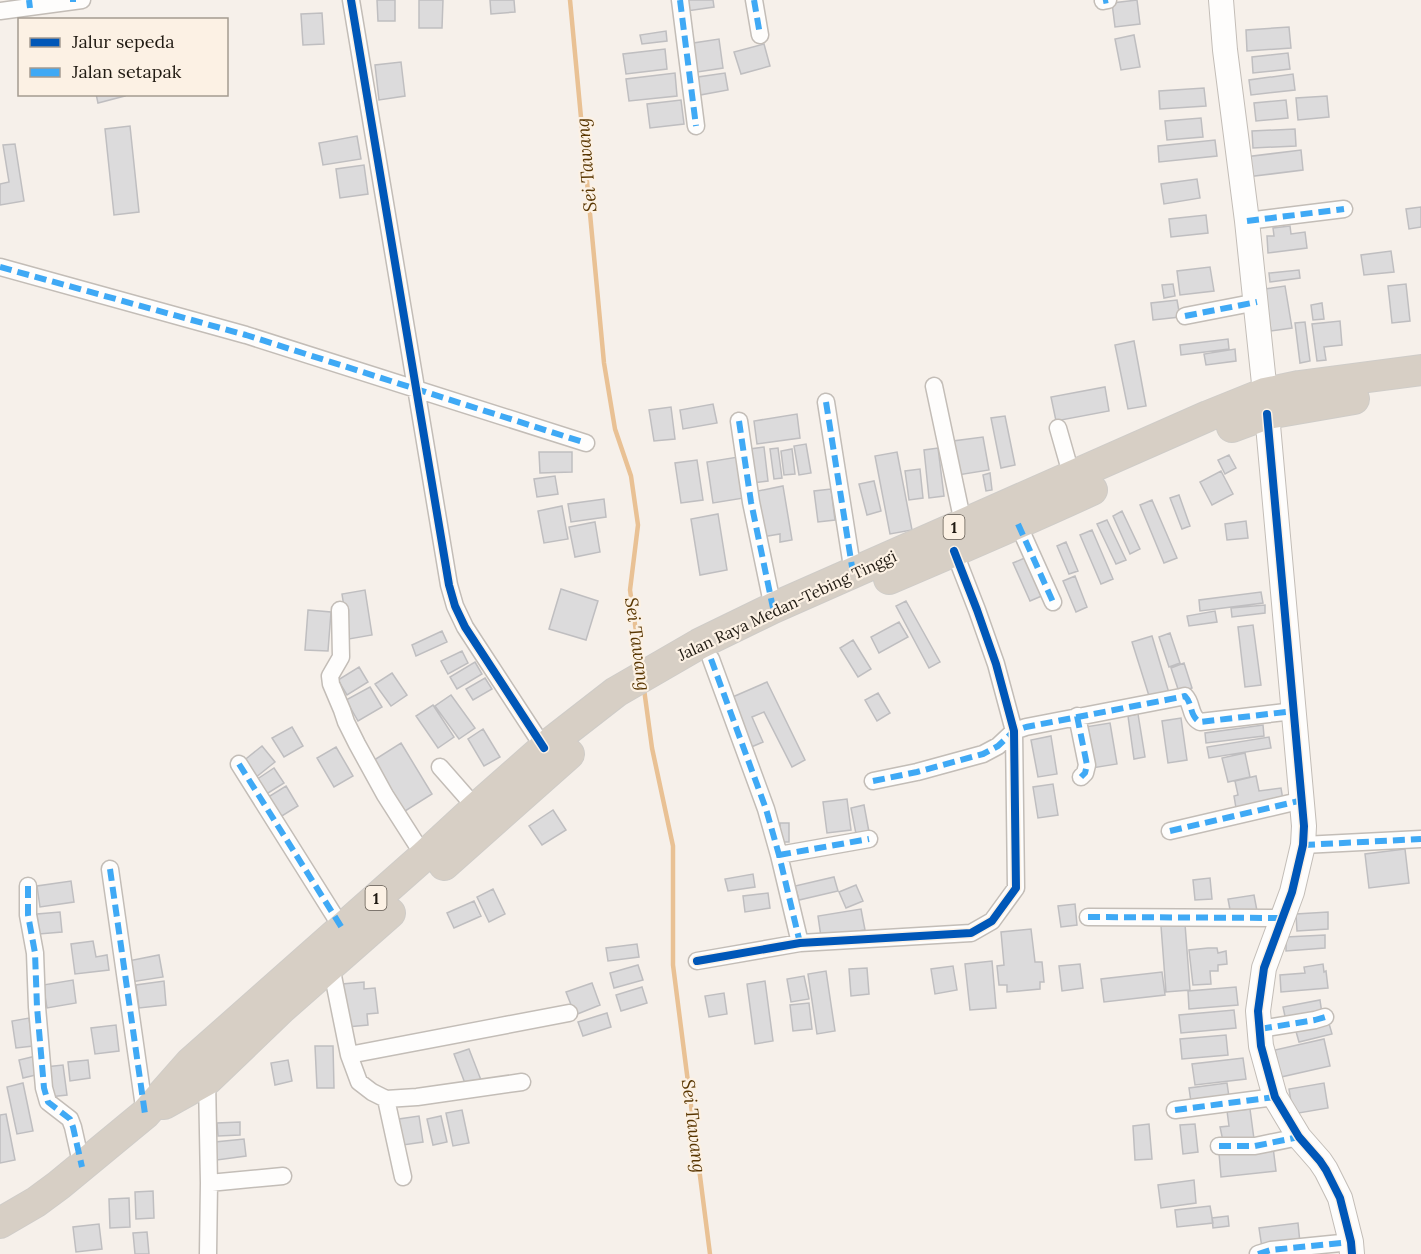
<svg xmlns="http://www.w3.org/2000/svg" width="1421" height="1254" viewBox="0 0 1421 1254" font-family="Lora,serif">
<rect width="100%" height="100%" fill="#f6f0ea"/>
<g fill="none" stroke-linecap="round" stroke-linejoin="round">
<path stroke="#e9c194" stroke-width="4.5" d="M570,0L604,363L615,429L631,476L638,525L630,590L641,666
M644,689L652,748L673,846V965L710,1254"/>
</g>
<path fill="#dcdbdc" stroke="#bfbec0" stroke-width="1.5" d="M377,0H395V21H378Z
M419,0H443L442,28H419Z
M490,0H514L515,12L491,14Z
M685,0H713L714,7L687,11Z
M1137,0L1140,24L1115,27L1112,3Z
M322,13L324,44L303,45L301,14Z
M1289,27L1291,48L1247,51L1246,30Z
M666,31L667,41L642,44L640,35Z
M1134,35L1140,67L1121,70L1115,39Z
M719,39L723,68L691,73L687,44Z
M764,44L770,66L741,74L734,52Z
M665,49L667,69L626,74L623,54Z
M1288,53L1290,69L1253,73L1252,57Z
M401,62L405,96L379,100L375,65Z
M675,73L677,96L629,101L626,79Z
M725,73L728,90L700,95L698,77Z
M1293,74L1295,90L1251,95L1249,80Z
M1204,88L1206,106L1160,109L1159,91Z
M96,94H124L125,96L98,103Z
M1327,96L1329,117L1298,120L1296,98Z
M681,100L684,124L650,128L647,104Z
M1286,100L1288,118L1256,121L1254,103Z
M1201,118L1203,137L1167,140L1165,121Z
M130,126L139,212L114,215L105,129Z
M1295,129L1296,146L1253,148L1252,131Z
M357,136L361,159L323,165L319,143Z
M1215,140L1217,156L1159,162L1158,146Z
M15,144L24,201L0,205V184L9,182L3,145Z
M1301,150L1303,170L1247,177L1245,157Z
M364,165L368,194L340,198L336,169Z
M1197,179L1200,198L1164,204L1161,184Z
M1421,207V227L1409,229L1406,209Z
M1206,215L1208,233L1171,237L1169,219Z
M1290,226L1291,234L1305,232L1307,248L1268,253L1267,236H1274L1273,228Z
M1391,251L1394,272L1364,275L1361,255Z
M1210,267L1214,291L1180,295L1177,271Z
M1299,270L1300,278L1270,282L1269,273Z
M1173,284L1175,296L1164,298L1162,285Z
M1406,284L1410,321L1392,323L1388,286Z
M1285,286L1292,328L1271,331L1265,289Z
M1177,300L1180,317L1153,320L1151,303Z
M1322,303L1324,319L1313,320L1311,305Z
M1340,321L1342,345L1324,347L1326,360L1317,361L1312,324Z
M1305,322L1310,361L1300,363L1295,323Z
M1228,339L1229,349L1181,355L1180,345Z
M1134,341L1146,406L1128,409L1115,345Z
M1235,349L1236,361L1206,365L1204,354Z
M1105,387L1109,411L1056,421L1051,397Z
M713,404L717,423L683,429L680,410Z
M671,407L675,439L654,441L649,410Z
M797,414L800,438L757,444L754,421Z
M1005,416L1015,465L1001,468L991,418Z
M983,437L989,470L958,475L953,441Z
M806,444L811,473L799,475L794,446Z
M764,447L768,481L753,483L750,449Z
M778,448L782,478L774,479L770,449Z
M938,448L944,496L929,498L924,450Z
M792,449L795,474L784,475L781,451Z
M539,452H572V472L540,473Z
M897,452L912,530L890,534L875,456Z
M1229,455L1236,468L1225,474L1218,460Z
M738,457L744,498L713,503L707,462Z
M697,460L703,500L681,503L675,463Z
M920,469L923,498L909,500L905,471Z
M1221,471L1233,494L1212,505L1200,482Z
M990,473L992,490L986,491L983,475Z
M555,476L558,494L537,497L534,479Z
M874,481L881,511L867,515L859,484Z
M783,486L792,540L780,542V534L762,537L753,492Z
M831,489L835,520L818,522L814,491Z
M1179,495L1190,526L1182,529L1170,498Z
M604,499L606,517L571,522L568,504Z
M1152,500L1177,558L1164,563L1140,505Z
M562,506L568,539L544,543L538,511Z
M1122,511L1140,549L1130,554L1113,516Z
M718,514L727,570L700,575L691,519Z
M1107,520L1126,560L1116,564L1097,524Z
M1246,521L1248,538L1227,540L1225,524Z
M595,522L600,552L575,557L569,527Z
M1092,530L1113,579L1101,584L1080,535Z
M1066,542L1078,571L1069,574L1057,546Z
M1027,557L1044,595L1030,601L1013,563Z
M1075,576L1087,607L1076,612L1063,581Z
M561,589L598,601L586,640L549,629Z
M365,590L372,635L349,639L342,594Z
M1261,592L1263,603L1200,611L1199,600Z
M906,601L940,662L929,668L896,606Z
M1265,605V613L1232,617L1231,608Z
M308,610L331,612L328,651L305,650Z
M1215,611L1217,622L1189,626L1187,616Z
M899,622L908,637L879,653L871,637Z
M1253,625L1261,685L1245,687L1238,627Z
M442,631L447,642L416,656L412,645Z
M1170,633L1180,663L1169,667L1159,637Z
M1152,636L1169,693L1150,699L1132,642Z
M853,640L871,669L858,677L840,648Z
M462,651L468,663L448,674L441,661Z
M475,662L482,674L457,689L450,677Z
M1184,663L1192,688L1179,692L1171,668Z
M359,667L368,682L347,695L338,680Z
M392,673L407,695L391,706L375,684Z
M485,678L492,689L473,700L466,689Z
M767,682L805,760L792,767L764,712L752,717L763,742L749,748L728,699Z
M370,687L382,707L358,721L346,700Z
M878,693L890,713L877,721L865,700Z
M451,695L475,728L459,739L435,706Z
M433,705L454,737L438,748L416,716Z
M1138,714L1145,757L1134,759L1128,716Z
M1181,718L1187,760L1168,763L1162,721Z
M1110,723L1117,764L1092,768L1085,727Z
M1263,725L1264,736L1206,743L1205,733Z
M292,727L303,746L284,757L272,738Z
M483,729L500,757L484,766L468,739Z
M1051,736L1057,774L1038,777L1031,740Z
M1269,737L1271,748L1209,758L1207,747Z
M401,743L432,794L402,813L371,762Z
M262,746L275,762L255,778L242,762Z
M336,747L353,776L334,787L317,758Z
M1245,753L1250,777L1228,782L1222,758Z
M274,768L284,783L265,795L256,780Z
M1256,776L1259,791L1281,788L1283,800L1236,808L1234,796L1238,795L1235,781Z
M1053,784L1058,815L1038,818L1033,787Z
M286,786L298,806L277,819L265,799Z
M847,799L851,830L827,833L823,802Z
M864,805L869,832L856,834L851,808Z
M553,810L566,830L542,845L529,826Z
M780,823H789V842H780Z
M1405,849L1409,883L1369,888L1365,854Z
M753,874L755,887L728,891L725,879Z
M834,877L838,891L799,900L795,886Z
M1210,878L1212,899L1195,900L1193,880Z
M71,881L74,902L40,907L37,886Z
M856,885L863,901L846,908L839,892Z
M493,889L505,914L489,922L477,897Z
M768,893L770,908L745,912L743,896Z
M1254,895L1257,911L1231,915L1228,899Z
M474,901L481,916L454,928L447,913Z
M1075,904L1077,925L1061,927L1058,906Z
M861,909L865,930L821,937L818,916Z
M60,912L62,932L39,934L37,914Z
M1328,912V929L1297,931L1296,914Z
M1185,924L1190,990L1166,992L1161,926Z
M1031,929L1035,962H1042L1044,982H1040V989L1007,992V985H999L997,966L1004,965L1001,932Z
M1325,935V948L1286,951V937Z
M93,941L96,957L107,955L109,970L75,974L71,944Z
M637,944L639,957L608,961L606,948Z
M1208,948H1217L1218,953L1226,951L1227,964L1218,965V971H1210L1211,984L1193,985L1189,950Z
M159,955L163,977L131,982L128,961Z
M992,961L996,1008L970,1010L965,964Z
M1080,964L1083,988L1062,991L1059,966Z
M1323,964L1324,972L1326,971L1328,988L1281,992L1280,975L1305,973L1304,967Z
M638,965L643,980L614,988L610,973Z
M953,966L957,990L935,994L931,969Z
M867,968L869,994L851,996L849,969Z
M826,971L835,1031L817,1034L808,974Z
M1162,972L1165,995L1104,1002L1101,979Z
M804,976L809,999L791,1002L787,979Z
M73,980L76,1003L47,1008L43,985Z
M164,981L166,1005L139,1008L136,985Z
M765,981L773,1041L755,1044L747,984Z
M364,982V989L375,988L378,1013L367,1014L368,1025L347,1027L342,984Z
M592,983L600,1005L575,1015L566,992Z
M642,987L647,1003L621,1011L616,995Z
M1236,987L1238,1005L1189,1009L1188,991Z
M724,993L727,1014L709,1017L705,996Z
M1320,1000L1322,1014L1286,1021L1283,1007Z
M809,1003L812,1029L793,1031L790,1005Z
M1234,1010L1236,1028L1181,1033L1179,1015Z
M607,1013L611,1027L583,1036L578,1022Z
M29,1018L33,1046L16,1048L12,1021Z
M1328,1020L1332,1034L1299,1042L1295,1028Z
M116,1025L119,1051L95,1054L91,1028Z
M1226,1035L1228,1055L1182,1059L1180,1039Z
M1324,1039L1330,1066L1281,1077L1275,1050Z
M315,1046H333L334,1088H317Z
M469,1049L481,1080L466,1086L454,1054Z
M36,1056L40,1074L23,1078L19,1060Z
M1243,1058L1246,1079L1195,1085L1192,1064Z
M88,1060L90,1078L70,1081L68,1062Z
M288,1060L292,1081L275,1085L271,1063Z
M63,1065L67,1095L49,1097L45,1067Z
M23,1083L33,1131L17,1134L7,1087Z
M1227,1083L1229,1097L1191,1102L1189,1088Z
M1324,1083L1328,1108L1293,1114L1289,1089Z
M1250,1109L1254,1139L1223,1141L1220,1127L1229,1126L1227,1111Z
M462,1110L469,1143L453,1146L446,1113Z
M6,1114L15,1160L0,1163V1115Z
M419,1116L423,1142L403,1145L399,1119Z
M441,1116L447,1142L433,1145L427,1119Z
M240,1122V1135L218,1136L217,1123Z
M1149,1124L1152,1159L1135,1160L1133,1126Z
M1195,1124L1198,1152L1183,1154L1180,1125Z
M244,1139L246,1156L217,1160L215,1142Z
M1273,1147L1276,1171L1221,1177L1219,1153Z
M1194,1180L1196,1203L1161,1208L1158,1185Z
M153,1191L154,1218L136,1219L135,1192Z
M129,1198L130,1227L110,1228L109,1199Z
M1210,1206L1213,1223L1177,1227L1175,1210Z
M1228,1216L1229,1226L1213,1228L1212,1218Z
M1298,1223L1300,1243L1262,1248L1259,1228Z
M99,1224L102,1249L76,1252L73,1227Z
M147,1232L149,1254H135L133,1233Z"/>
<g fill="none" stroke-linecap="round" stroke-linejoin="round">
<g stroke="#c3bdb7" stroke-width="19">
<path id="street" d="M351,0L449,585L455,606L465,627L544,748
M680,0L696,126
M754,0L760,35
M1103,1L1108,0
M0,11L82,0
M1247,221L1344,209
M0,267L246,335L586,443
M1185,316L1257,302
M934,386L963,523
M826,402L853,573
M739,421L751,502L773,608
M1058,428L1072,477
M1018,524L1053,602
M340,610L341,657L330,676L331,684L342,710L346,722L357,744L385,795L424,856
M711,659L766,809L779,855L800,943
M1077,716L1087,765L1085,773L1081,777
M239,764L342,928
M440,767L476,808
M873,781L917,772L983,754L998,746L1014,731L1026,727L1181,697L1185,696C1193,704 1189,716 1200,722L1294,711
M1170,831L1303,800
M1303,845L1421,839
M779,855L869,839
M110,869L145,1114
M28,886V915L35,953L37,1007L44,1088L48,1102L70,1119L73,1127L82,1167
M1088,917L1283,918
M697,961L800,943L971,933L992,921L1016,888L1014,731L996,664L977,610L954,551
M331,966L349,1055L359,1082L372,1092L386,1099L417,1097L522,1082
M1260,1029L1315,1020L1325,1017
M349,1055L569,1013
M207,1080L209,1183L208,1254
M386,1099L403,1177
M1175,1110L1275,1097
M1219,1146H1255L1299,1137
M209,1183L283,1176
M1258,1254L1271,1250L1351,1242"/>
</g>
<g stroke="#c3bdb7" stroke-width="26">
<path id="secondary" d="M1221,0L1225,50L1247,221L1265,393
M1267,414L1304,826L1303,845L1292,892L1264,968L1258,1011L1261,1046L1275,1097L1299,1137L1320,1161L1326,1170L1340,1198L1351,1242L1352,1254"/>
</g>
<g stroke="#cfccc8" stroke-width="32">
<path id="highway" d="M1232,427L1267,414L1354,399
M889,579C957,550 1025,521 1092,490
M444,865L569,754
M164,1104L207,1080L282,1008L390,913
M0,1223L36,1202L59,1185L145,1114L190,1063L424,856L476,808L544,748L616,692L699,644L773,608L1208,416L1265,393L1299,386L1421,370"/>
</g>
<use href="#street" stroke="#fefdfc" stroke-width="16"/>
<use href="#secondary" stroke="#fefdfc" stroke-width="24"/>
<use href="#highway" stroke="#d7cfc5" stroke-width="30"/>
<path stroke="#3fa9f5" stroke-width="6" stroke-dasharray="12 6" stroke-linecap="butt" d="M29,0L30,8
M73,0V2
M680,0L696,126
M754,0L760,35
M1103,1L1108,0
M1247,221L1344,209
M0,267L246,335L586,443
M1185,316L1257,302
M826,402L853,573
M739,421L751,502L773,608
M1018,524L1053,602
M711,659L766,809L779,855L800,943L794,944
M1077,716L1087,765L1085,773L1081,777
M239,764L342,928
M873,781L917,772L983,754L998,746L1014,731L1026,727L1181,697L1185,696C1193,704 1189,716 1200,722L1294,711
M1170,831L1303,800
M1303,845L1421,839
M779,855L869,839
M110,869L145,1114
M28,886V915L35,953L37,1007L44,1088L48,1102L70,1119L73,1127L82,1167
M1088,917L1283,918
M1260,1029L1315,1020L1325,1017
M1175,1110L1275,1097
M1219,1146H1255L1299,1137
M1258,1254L1271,1250L1351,1242"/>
<g stroke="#fcf1e4" stroke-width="11">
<path id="cycleway" d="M351,0L449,585L455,606L465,627L544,748
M1267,414L1304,826L1303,845L1292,892L1264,968L1258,1011L1261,1046L1275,1097L1299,1137L1320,1161L1326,1170L1340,1198L1351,1242L1352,1254
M697,961L800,943L971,933L992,921L1016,888L1014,731L996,664L977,610L954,551"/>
</g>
<use href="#cycleway" stroke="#0057b8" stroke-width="8"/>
</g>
<g text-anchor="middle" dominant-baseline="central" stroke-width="4.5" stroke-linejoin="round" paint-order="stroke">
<g fill="#fcf1e4" stroke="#625a51" stroke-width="1.5">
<rect x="943.5" y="515" width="21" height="24" rx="4.5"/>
<rect x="365.5" y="886" width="21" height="24" rx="4.5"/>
</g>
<g font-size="15" font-weight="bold" fill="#201a12">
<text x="954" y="527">1</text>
<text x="376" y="898">1</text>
</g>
<g font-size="16" fill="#201a12" stroke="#fcf1e4">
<text transform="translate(787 605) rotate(-25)">Jalan Raya Medan-Tebing Tinggi</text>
</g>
<g font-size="18" font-style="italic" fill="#593601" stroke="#fcf1e4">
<text transform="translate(586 165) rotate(-95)">Sei Tawang</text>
<text transform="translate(638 644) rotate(82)">Sei Tawang</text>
<text transform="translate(694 1126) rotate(83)">Sei Tawang</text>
</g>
</g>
<rect x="18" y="18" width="210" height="78" fill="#fcf1e4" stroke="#a49b90" stroke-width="1.5"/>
<rect x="30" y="38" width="30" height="9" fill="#0057b8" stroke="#a49b90" stroke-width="1.5"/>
<text x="72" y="48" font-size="18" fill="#201a12">Jalur sepeda</text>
<rect x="30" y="68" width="30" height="9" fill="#3fa9f5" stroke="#a49b90" stroke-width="1.5"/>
<text x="72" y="78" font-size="18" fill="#201a12">Jalan setapak</text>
</svg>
